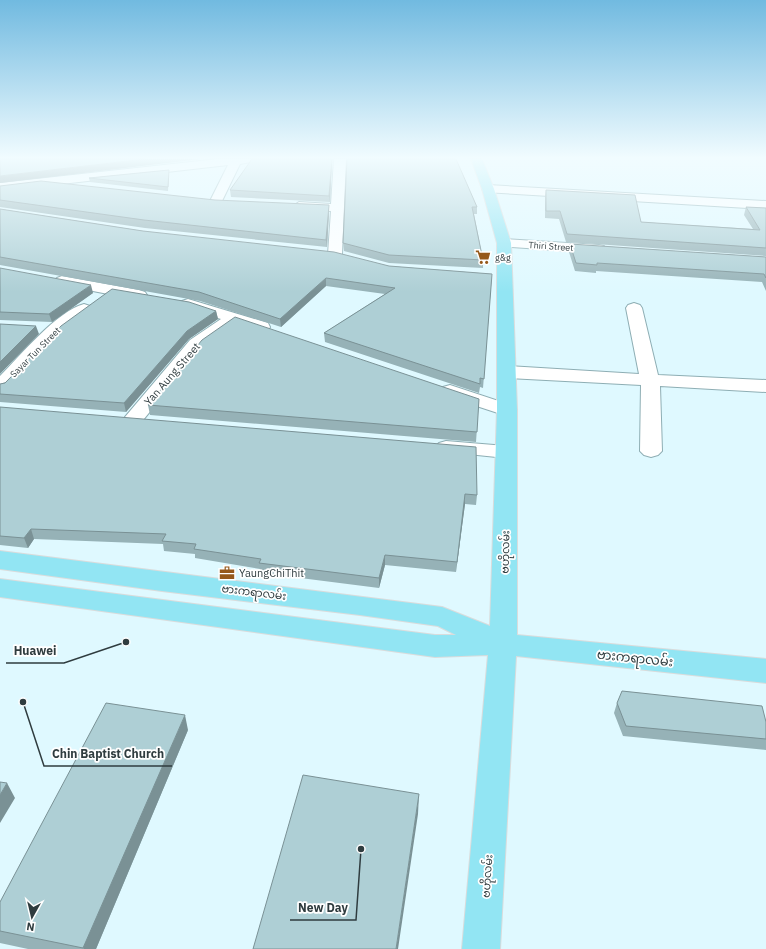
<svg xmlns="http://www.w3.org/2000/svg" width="766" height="949" viewBox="0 0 766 949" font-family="'IBM Plex Sans','Noto Sans Myanmar',sans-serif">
<rect width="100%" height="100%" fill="#dff9ff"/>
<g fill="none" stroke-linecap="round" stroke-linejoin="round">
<g stroke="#8eaeb4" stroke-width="2">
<path id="minor" d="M218,159H257L256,161L240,164L222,201L216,205L210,201L228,165L0,191V183Z
M334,159H346L342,254L340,257H330L328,254L331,211L299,210L293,206L299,202L331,204Z
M488,185L766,201V209L484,192L482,189Z
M504,239L599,245L604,246L606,249L604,252L599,253L499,246L497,243L499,240Z
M62,276L139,290L145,292L147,295L145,298L139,300L57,284L54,281L57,278Z
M188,299L268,323L270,327L268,331L262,332L236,324L202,348L139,425L132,427L125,425L122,421L125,417L190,340L221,319L182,307L180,304L182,301Z
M634,303L640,305L642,308L658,375L766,380V392L660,386L662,451L658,455L651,457L644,455L640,451L641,385L507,378L500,376L498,372L500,368L507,366L639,374L626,308L628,305Z
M84,304L90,306L92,309L90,312L62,333L7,391L0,393V376C20,356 57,311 84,304Z
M450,385L514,406L517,410L514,414L507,416L443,395L440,391L443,387Z
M446,441L506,446L514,447L517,452L514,457L506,458L439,451L435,447L439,443Z"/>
</g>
<g stroke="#dadcdc" stroke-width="2">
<path id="major" d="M471,159H482L494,189L511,243L517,410V635L766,659V683L516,656L500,949H462L488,655L435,657L0,597V579L435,635H456L438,626L360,615L162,591L0,569V551L442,607L490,626L497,410V243L482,189Z"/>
</g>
<use href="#minor" fill="#fff" fill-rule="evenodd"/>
<use href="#major" fill="#92e5f3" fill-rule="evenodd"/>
</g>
<path fill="#96b2b7" d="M332,159L330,202L231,197L230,190Z
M347,159L477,207V214H474L483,260V268L389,263L344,251L343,243Z
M169,170V173L168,191L90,182L89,178Z
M0,186L329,212L327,247L145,228L0,207Z
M546,190L641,222L753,229L744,215L746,207L766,208V256L566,242L559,219L545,218V197Z
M0,209L143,231L389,266L492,274L483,388L480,387L479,393L325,342L324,333L385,294L326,286L281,327L200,301L0,265Z
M570,244L766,257V291L762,282L596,271V273L575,271L569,252Z
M0,268L93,293L52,322L0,320Z
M216,311L218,319L189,339L126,412L0,402V384Z
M479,399L476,442L150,415L148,405Z
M0,407L477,495L476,505L465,504L456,572L385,565L379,588L261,573L260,569L195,558V554L164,551L163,544L34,539L28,548L0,545Z
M617,703L766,722V750L623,736L614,713Z
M188,730L96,949H28L0,943V902Z"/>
<path fill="#7a9195" d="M145,159H201L0,183V176Z
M332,159L330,202L329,196Z
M329,205V212L327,247L326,240Z
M326,278V286L281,327L280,319Z
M91,285L93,293L52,322L49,314Z
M216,311L218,319L189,339L126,412L124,403L187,331Z
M36,326L39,334L0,374V362Z
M465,494V504L456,572L457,562Z
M31,529L34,539L28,548L24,538Z
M385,555V565L379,588V578Z
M185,715L188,730L96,949H84L83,948Z
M7,783L15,798L0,823V795Z
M419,794L418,814L398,949H396Z"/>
<path fill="#aecfd5" stroke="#7a9195" d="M0,159H145L0,176Z
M252,159H332L329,196L230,190Z
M347,159H456L477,207H472L483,260L389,255L343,243Z
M169,170L168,187L89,178Z
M41,181L215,200L329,205L326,240L144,220L0,200V186Z
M546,190L635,195L641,222L760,230L746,207L766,208V248L567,234L560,211H546Z
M0,209L143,231L334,252L389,266L492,274L484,379L480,378V384L324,333L395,288L326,278L280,319L199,292L0,257Z
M570,244L766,257V278L764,274L597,263V265L576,263Z
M0,268L91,285L49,314L0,312Z
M112,289L189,302L216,311L187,331L124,403L0,394V384L5,383L61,326Z
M235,317L479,399L477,432L148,405L202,340Z
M0,324L36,326L0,362Z
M0,407L476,447L477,495L465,494L457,562L385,555L379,578L259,563L261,559L194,549L196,544L162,541L166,534L31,529L24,538L0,536Z
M622,691L762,706L766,722V739L626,726L617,703Z
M106,703L185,715L83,948L0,931V902Z
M303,775L419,794L396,949H253Z
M0,782L7,783L0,795Z"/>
<linearGradient id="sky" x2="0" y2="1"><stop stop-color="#71bae0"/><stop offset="0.54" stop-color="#f1fcff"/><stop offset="1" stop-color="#f1fcff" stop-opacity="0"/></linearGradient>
<rect width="766" height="292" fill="url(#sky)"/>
<defs>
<g id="supermarket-bare" transform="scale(1.2)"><path d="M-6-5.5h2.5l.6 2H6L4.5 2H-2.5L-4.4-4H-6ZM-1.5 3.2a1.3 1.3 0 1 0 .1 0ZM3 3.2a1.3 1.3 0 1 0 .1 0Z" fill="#95591b" stroke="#fff" stroke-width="2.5" paint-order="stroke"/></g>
<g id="office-bare" transform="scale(1.2)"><path d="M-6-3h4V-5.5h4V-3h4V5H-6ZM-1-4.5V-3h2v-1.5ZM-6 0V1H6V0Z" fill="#95591b" stroke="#fff" stroke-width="2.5" paint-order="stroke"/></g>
</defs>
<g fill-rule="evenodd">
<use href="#supermarket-bare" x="483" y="257"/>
<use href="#office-bare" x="227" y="573"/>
</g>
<g text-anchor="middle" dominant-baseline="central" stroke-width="3.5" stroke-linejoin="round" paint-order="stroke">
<g font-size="9" fill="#2f3c3f" stroke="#fff">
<text transform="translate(551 246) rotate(4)">Thiri Street</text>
<text transform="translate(35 352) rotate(-45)">Sayar Tun Street</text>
</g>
<g font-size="9" fill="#2f3c3f" stroke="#fff" text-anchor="start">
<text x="495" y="257">g&amp;g</text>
</g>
<g font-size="11" fill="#2f3c3f" stroke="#fff">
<text transform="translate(172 374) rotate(-49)">Yan Aung Street</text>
<text transform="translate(505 552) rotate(-89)">ဗဟိုလမ်း</text>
<text transform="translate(254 592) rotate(7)">ဗားကရာလမ်း</text>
<text transform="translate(487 876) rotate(-86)">ဗဟိုလမ်း</text>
</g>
<g font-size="11" fill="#2f3c3f" stroke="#fff" text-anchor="start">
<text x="239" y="573">YaungChiThit</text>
</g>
<g font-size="13" fill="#2f3c3f" stroke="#fff">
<text transform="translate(635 658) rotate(6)">ဗားကရာလမ်း</text>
</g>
</g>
<path fill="none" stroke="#2f3c3f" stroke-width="1.5" d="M126 642L64 663H6M23 702L44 766H172M361 849L356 920H290"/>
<g fill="#2f3c3f" stroke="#fff" stroke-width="1.5">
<circle cx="126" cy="642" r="4"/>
<circle cx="23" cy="702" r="4"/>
<circle cx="361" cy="849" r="4"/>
</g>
<g font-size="12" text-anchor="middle" font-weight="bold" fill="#2f3c3f" stroke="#fff" stroke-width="3.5" stroke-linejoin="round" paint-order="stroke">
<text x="35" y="655">Huawei</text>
<text x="108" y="758">Chin Baptist Church</text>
<text x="323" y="912">New Day</text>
</g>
<g transform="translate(32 917) rotate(188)" stroke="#ffffff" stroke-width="3" paint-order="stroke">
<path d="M0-3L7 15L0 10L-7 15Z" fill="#2f3c3f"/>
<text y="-6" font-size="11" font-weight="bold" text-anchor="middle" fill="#2f3c3f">N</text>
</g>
</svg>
